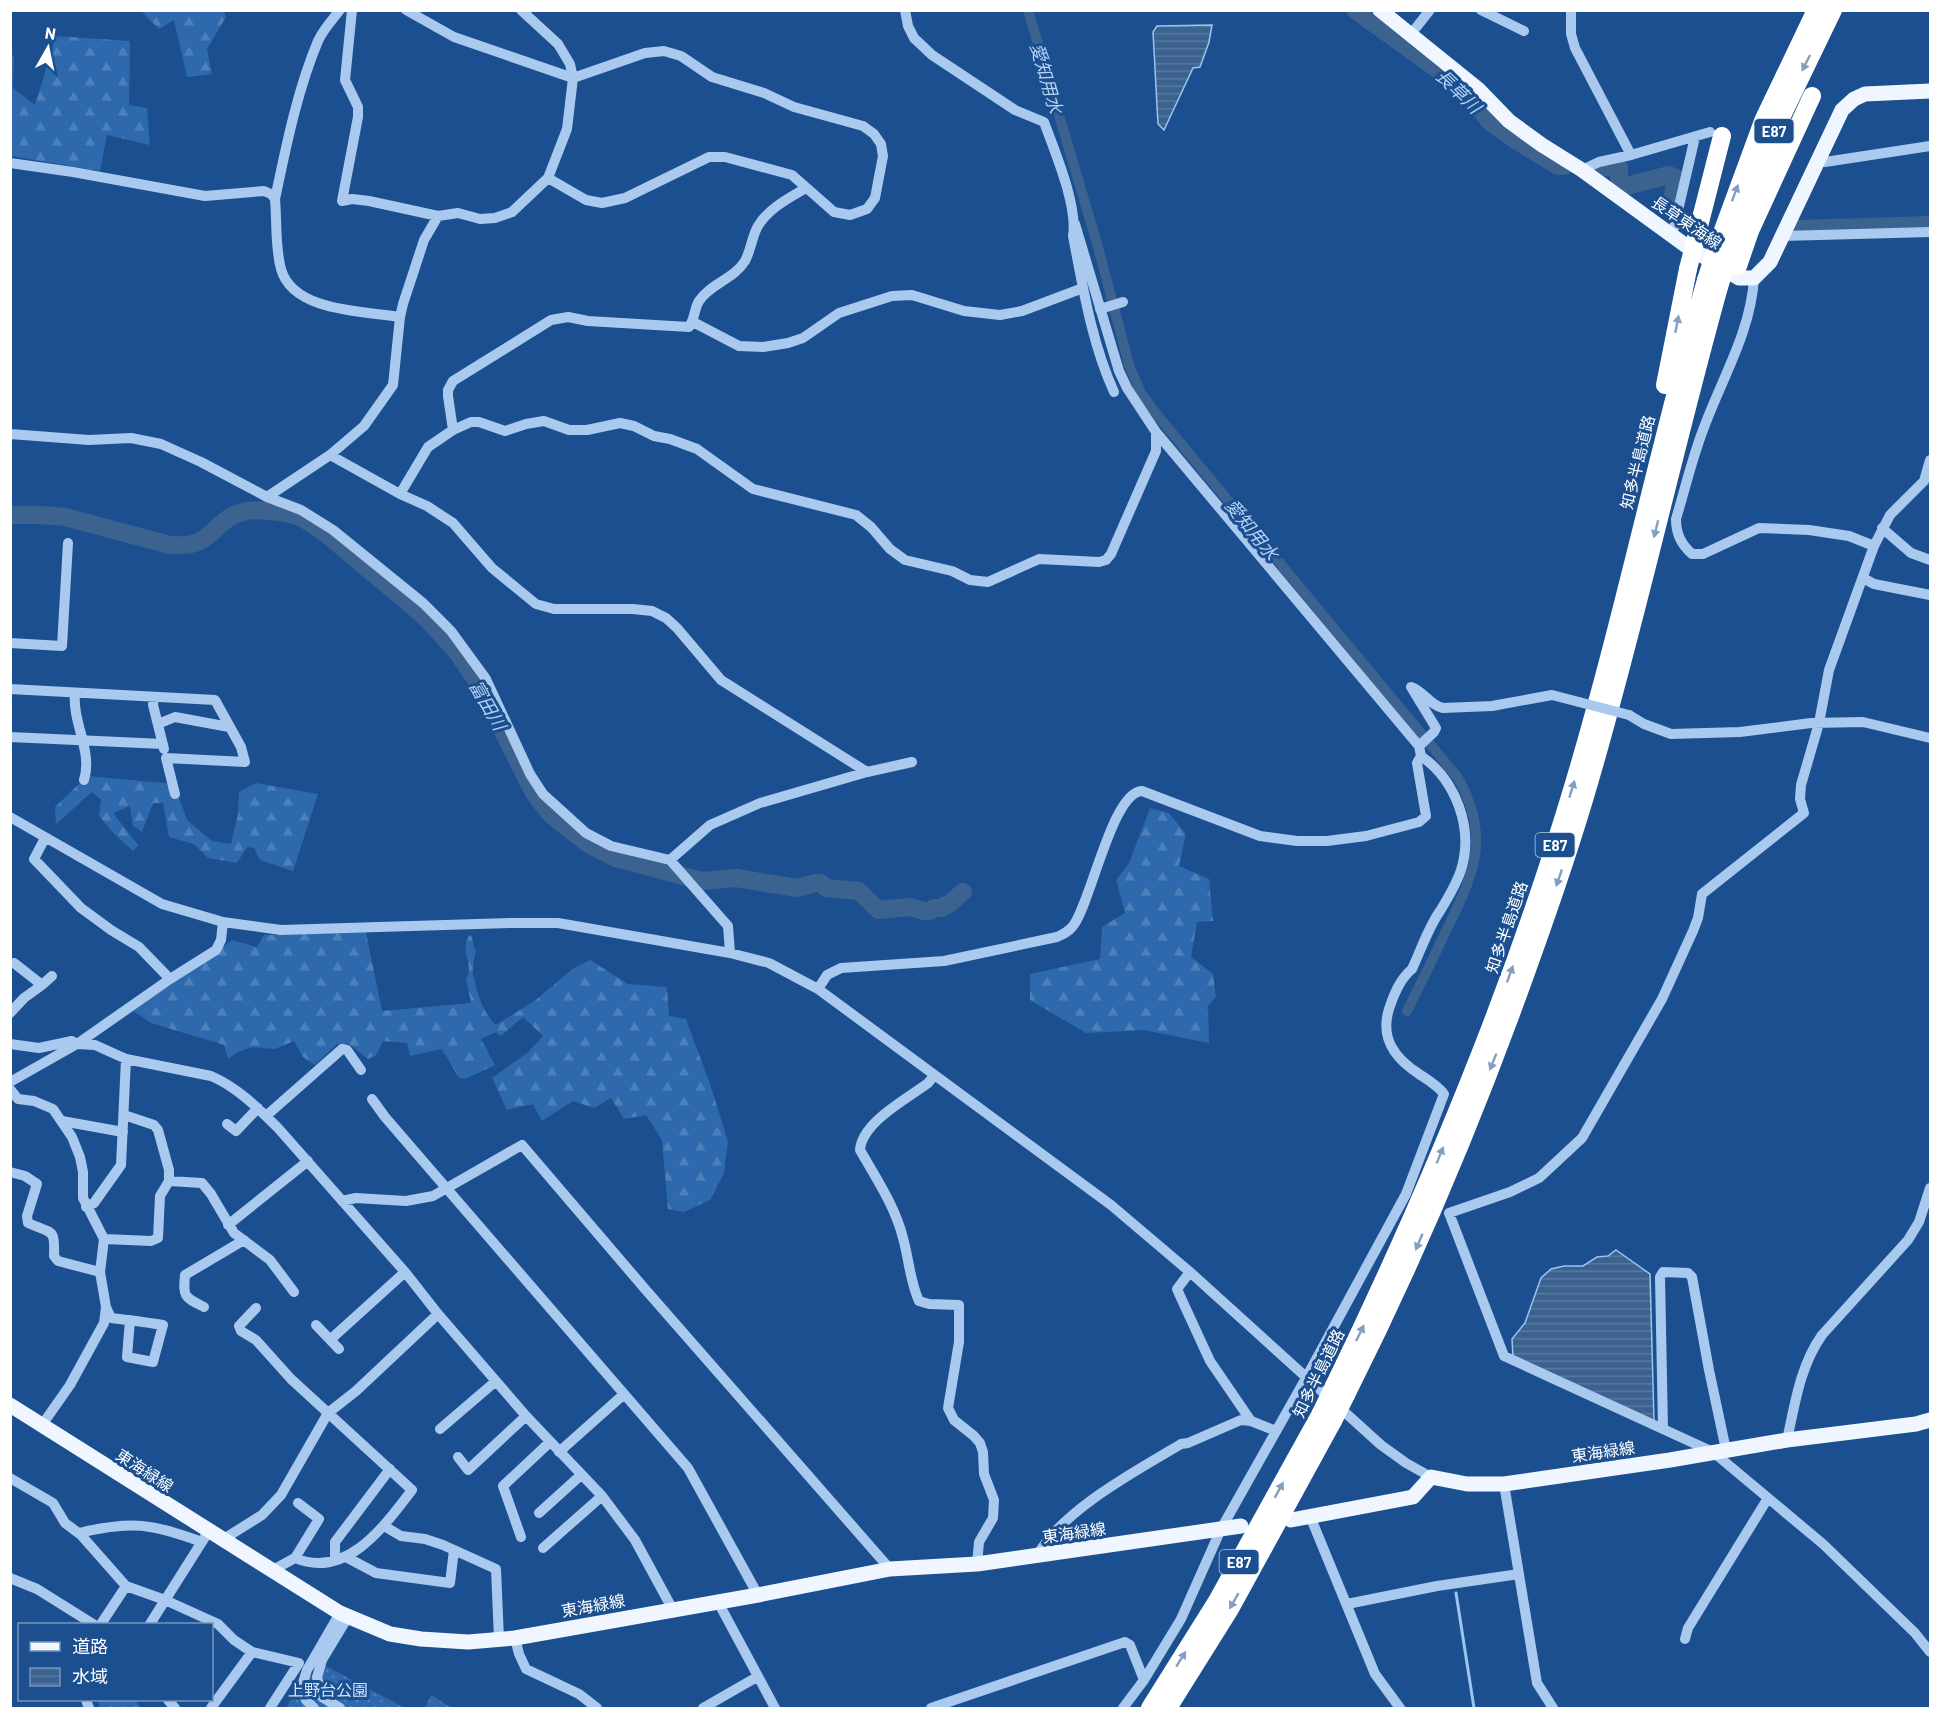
<svg xmlns="http://www.w3.org/2000/svg" width="1941" height="1719" viewBox="0 0 1941 1719" font-family="Barlow,'Noto Sans JP',sans-serif">
<defs>
<pattern id="grass-dots" width="8" height="8" patternUnits="userSpaceOnUse" patternTransform="scale(1.5)"><rect width="8" height="8" fill="#2e69ad"/><path d="M2 2h.1M6 6h.1" fill="none" stroke="#4d80b9" stroke-width="1.8" stroke-linecap="round"/></pattern>
<pattern id="forest-firs" width="22" height="20" patternUnits="userSpaceOnUse" patternTransform="scale(1.5)"><rect width="22" height="20" fill="#2e69ad"/><path d="M5 1l3.5 6h-7zM16 11l3.5 6h-7z" fill="#4d80b9"/></pattern>
<pattern id="water-rules" width="6" height="5" patternUnits="userSpaceOnUse" patternTransform="scale(1.5)"><rect width="6" height="5" fill="#3c6290"/><path d="M0 2.5h6" fill="none" stroke="#597aa1"/></pattern>
</defs>
<rect width="100%" height="100%" fill="#1b4f8f"/>
<path fill="url(#grass-dots)" d="M326,1666L405,1708H286L302,1682Z
M431,1695L452,1708H425Z
M98,1700H135L141,1708H100Z"/>
<path fill="url(#forest-firs)" d="M141,11H224L226,17L207,49L212,74L187,77L174,20L159,29Z
M56,36L130,41L129,105L147,108L150,145L107,135L100,171L11,156V52L14,57L13,88L35,105Z
M87,776L174,784L187,820L212,841L231,844L238,814L239,792L256,783L318,794L293,871L260,860L254,848L247,847L237,863L208,858L194,844L169,837L163,803H153L142,832L133,826L130,806L113,813L138,845L133,851L114,834L99,816L101,800L92,792L56,824L55,807Z
M1150,808L1169,813L1186,834L1179,866L1209,879L1213,921L1197,922L1191,957L1213,974L1216,997L1208,1006L1209,1043L1144,1030L1086,1033L1030,1000V974L1100,959L1102,927L1125,913L1116,880L1129,863Z
M366,932L382,1011L471,1003L466,979C475,965 459,954 469,935L472,937L474,949L476,950C475,957 472,967 473,974C477,992 482,1012 496,1025L537,999L574,968L590,960L628,984L667,987L669,1016L686,1019L710,1084L728,1141L724,1173L710,1200L684,1212L668,1209L662,1140L646,1115L624,1119L611,1098L594,1108L573,1101L542,1121L533,1104L507,1110L492,1078L527,1053L543,1036L523,1017L501,1036L496,1032L481,1039L495,1065L465,1079L459,1078L442,1049L410,1056L407,1043L383,1041L376,1055L368,1059L349,1044H337L315,1065L303,1057L294,1041L275,1049L252,1047L238,1052L228,1059L224,1045L151,1023L133,1011L232,940L257,947L264,935Z"/>
<path fill="url(#water-rules)" stroke="#9cc4f0" stroke-width="1.5" d="M1212,25L1209,42L1200,67L1193,68L1164,130L1158,124L1153,32L1157,26Z
M1616,1250L1650,1274L1654,1421L1513,1357L1512,1339L1525,1323L1541,1278L1551,1269L1564,1266H1583L1597,1257L1608,1256Z"/>
<g fill="none" stroke-linecap="round" stroke-linejoin="round">
<path stroke="#9cc4f0" stroke-width="3" d="M1456,1593L1474,1708"/>
<path stroke="#3c6290" stroke-width="10" d="M1028,10L1098,247L1129,365L1141,393L1158,416L1458,778C1492,839 1473,876 1445,933C1433,959 1420,985 1407,1011"/>
<path stroke="#3c6290" stroke-width="18" d="M1355,10L1451,79L1477,104L1489,121L1514,139L1558,166H1565
M1603,167L1619,168V188L1669,175L1676,178L1673,195
M1797,229L1930,225
M10,515H40L65,517L170,545C215,549 211,520 243,512C255,508 290,512 302,518C322,529 340,545 357,560C381,580 405,599 428,620L457,652L476,680L493,711L534,793L550,814L588,844L616,858L702,881L736,878L797,888L816,883H821L826,888L859,891L878,910L911,907L923,911H930L934,908H942L945,905H948L963,892"/>
<path stroke="#a9c9ee" stroke-width="10" d="M352,10L345,80L358,107V117L342,201L352,199L369,201L438,216L458,213L480,219L495,218L512,212L548,178L567,129L573,78L570,64L558,44L521,10
M406,10L454,37L573,78L645,53L664,51L681,56L712,77L764,93L794,107L863,126L874,134L881,144L883,156L875,198L867,209L850,215L834,212L792,175L725,157H709L625,198L602,203L586,200L548,178
M905,10L908,26L914,38L932,55L1015,110L1044,122C1055,152 1078,206 1073,236C1083,288 1092,344 1114,392
M1481,10L1524,31
M1571,10V34L1575,48L1631,155
M1411,34L1430,10
M1817,159L1825,162L1930,146
M10,163L73,172L205,196L264,191L271,194L275,199C277,222 275,247 281,269C293,312 363,311 400,317
M1582,170L1599,162L1631,155L1710,132
M275,199C286,147 297,91 318,41C323,30 332,20 340,10
M1672,236L1695,137
M1782,236L1930,232
M1754,278C1751,332 1721,380 1703,430C1692,459 1685,489 1676,519C1676,534 1681,544 1692,554H1703L1759,528L1809,530L1849,536L1874,546
M1100,309L1123,302
M693,322L739,346L763,347L788,343L803,338L839,313L892,296L912,295L964,311L1000,315L1022,311L1083,288
M453,430L448,396V390L453,381L551,320L568,317L588,321L689,327C695,319 694,309 699,301C710,284 734,279 745,261C751,250 752,236 758,226C769,208 789,198 806,188
M10,434L89,440L131,438L161,444L201,462L267,497L301,510L333,530L423,603L451,631L486,679L530,774L543,794L586,833L611,846L670,860L728,926L730,953
M330,455L400,494L427,506L453,523L492,568L536,604L554,609H633L652,611L666,618L677,628L721,680L867,772
M1930,460L1924,481L1890,515L1874,546L1829,670L1819,723L1801,785L1800,799L1804,813L1702,894L1698,918L1693,931L1662,999L1582,1138L1539,1178L1510,1192L1449,1213L1504,1356L1713,1452L1823,1544L1915,1633L1930,1652
M400,494L428,447L453,430L471,422H479L505,431L526,424L544,421L569,430H587L620,423L634,426L654,436L670,439L697,449L753,489L856,515L871,527L890,549L905,560L952,571L970,580L988,582L1039,559L1099,562L1106,560L1111,554L1156,451V432
M267,497L330,455L364,426L393,385L400,317L403,304L424,240L438,216
M1882,528L1911,553L1930,560
M1863,578L1874,584L1930,595
M10,643L62,646L68,543
M10,689L215,700L241,747L245,762L166,758L175,794
M75,693C72,723 93,751 84,780
M154,697L153,705L164,749
M1629,715L1644,724L1671,734L1740,732L1811,723L1863,722L1930,738
M158,724L175,717L229,727
M10,737L163,744
M1419,746L1434,732L1436,728L1411,687C1424,691 1429,705 1443,708L1492,706L1552,695L1579,702
M10,817L162,904L223,922L281,930L512,923H558L730,953L769,963L818,989L1111,1205L1190,1272L1381,1445L1406,1463L1431,1477
M45,838L34,859L81,908L111,930L139,947L170,979
M670,860L710,825L760,803L867,772L912,762
M42,985L52,976
M818,989L827,975L841,968L944,961L1057,937C1064,934 1068,932 1073,926C1091,903 1112,792 1142,791L1260,836L1297,841H1327L1366,836L1419,822L1426,816L1417,763L1421,756L1419,746L1156,432L1127,388L1119,371L1075,224
M10,1013L24,998L42,985L14,963
M10,1044L39,1048L72,1041L77,1044L95,1045L126,1059L211,1076C237,1087 258,1108 278,1128L405,1272L438,1314L526,1416L602,1496L635,1540L673,1610
M934,1076L928,1083C907,1099 862,1122 860,1150C876,1178 895,1206 903,1238C909,1259 910,1282 919,1301L929,1304L959,1305V1342L948,1408L954,1420L974,1436L980,1443L983,1452L984,1474L994,1500L993,1518L979,1542L977,1564
M10,1082L77,1044L170,979L216,950L221,940L223,922
M10,1089L18,1099L34,1101L53,1109L72,1137L80,1157L83,1172V1198L104,1239L100,1272L106,1307L104,1323L70,1385L42,1425
M372,1099L385,1117L688,1468L758,1595
M266,1116L342,1049L347,1050L361,1070
M62,1121L123,1132
M227,1124L236,1131L258,1108
M10,1172L25,1176L37,1184L27,1216L28,1223C53,1234 55,1228 54,1256L58,1261L100,1272
M169,1181L202,1183L211,1194L234,1233L270,1260L294,1292
M342,1201L356,1198L406,1201L433,1196L522,1145L645,1289L890,1569
M86,1207L94,1203L121,1165L126,1059
M228,1225L308,1161
M104,1239L151,1241L158,1238L160,1196L169,1181V1170L158,1130L154,1125L124,1115
M1190,1272L1177,1289L1181,1298L1210,1361L1251,1421
M106,1307L111,1318C128,1320 145,1322 163,1325L153,1362L127,1357L130,1320
M204,1307C184,1297 183,1297 185,1275L244,1240
M256,1308L239,1326L241,1331L256,1340L291,1379L412,1490C385,1525 347,1580 295,1558
M316,1325L339,1349
M331,1339L405,1272
M440,1429L496,1381
M1663,1429L1660,1277L1663,1272L1688,1273L1692,1277L1709,1370L1726,1450
M1787,1440C1795,1404 1800,1366 1822,1335L1908,1240L1919,1222L1930,1188
M559,1452L623,1395
M458,1457L468,1470L526,1416
M10,1478L53,1503L65,1523L81,1535L126,1586L165,1600L218,1624L234,1640L252,1652L299,1663L270,1708
M1504,1484L1537,1683L1553,1708
M539,1513L581,1475
M1310,1516L1375,1674L1400,1708
M384,1526L401,1536L425,1539L443,1545L496,1569L499,1639
M79,1533C133,1520 151,1524 202,1542
M521,1537L503,1486L550,1442
M222,1540L262,1515L281,1495L328,1413L356,1391L438,1314
M543,1548L602,1496
M1037,1556C1062,1510 1136,1471 1181,1444L1188,1443L1241,1420L1251,1421L1276,1431
M346,1557L376,1573L450,1583L454,1550
M335,1559V1542L390,1469
M271,1571L295,1558L319,1519L298,1503
M10,1578L37,1589L93,1624
M718,1602L775,1708
M1347,1604L1437,1586L1519,1574
M101,1624L126,1586
M150,1624L205,1537
M515,1638L519,1654L526,1669L579,1694L597,1708
M1685,1639L1688,1628L1768,1498
M86,1700L89,1708
M168,1700L175,1708
M211,1708L252,1652
M314,1708L306,1700L301,1689L307,1670L340,1613
M340,1708L322,1697L317,1677L322,1660L348,1617
M703,1708L757,1677
M931,1708L1125,1642L1130,1645L1144,1680
M1123,1708L1144,1680L1181,1619L1221,1529L1306,1378L1406,1194L1444,1094C1437,1085 1428,1080 1419,1074C1394,1058 1380,1038 1389,1009C1394,994 1400,979 1412,969C1421,950 1428,928 1440,911C1448,898 1456,885 1461,870C1474,829 1456,780 1421,756"/>
<path stroke="#f0f6ff" stroke-width="15" d="M1380,10L1478,89L1509,121L1542,145L1582,170L1685,245L1739,278H1754L1770,262L1842,110L1854,99L1865,94L1930,91
M10,1405L340,1613L390,1634L421,1639L468,1642L515,1638L758,1595L890,1569L977,1564L1241,1526
M1291,1520L1413,1497L1431,1477L1467,1484H1504L1670,1460L1787,1440L1916,1424L1930,1420"/>
<path stroke="#fff" stroke-width="18" d="M1697,234L1722,136
M1716,249L1763,121L1816,10
M1728,258L1777,126L1833,10
M1738,266L1750,231L1812,96
M1665,385L1688,269
M1334,1386C1429,1190 1513,989 1575,780C1624,615 1659,446 1706,280
M1346,1395C1416,1256 1476,1113 1528,967C1550,906 1571,845 1589,783C1637,619 1673,452 1719,287
M1150,1708L1217,1601L1321,1413
M1168,1708L1230,1609L1333,1421"/>
<path stroke="#a9c9ee" stroke-width="10" d="M1579,702L1629,715"/>
<path stroke="#fff" stroke-width="18" d="M1688,269L1697,234
M1706,280L1716,249
M1719,287L1728,258
M1321,1413L1334,1386
M1333,1421L1346,1395"/>
</g>
<defs><path id="oneway-solid" d="M-6-.8H1V-3.2L6.5 0L1 3.2V.8H-6Z" transform="scale(1.5)"/></defs>
<g fill="#829ec1">
<use href="#oneway-solid" transform="translate(1806 63) rotate(117)"/>
<use href="#oneway-solid" transform="translate(1735 193) rotate(-70)"/>
<use href="#oneway-solid" transform="translate(1677 324) rotate(-79)"/>
<use href="#oneway-solid" transform="translate(1656 529) rotate(104)"/>
<use href="#oneway-solid" transform="translate(1572 789) rotate(-73)"/>
<use href="#oneway-solid" transform="translate(1559 878) rotate(109)"/>
<use href="#oneway-solid" transform="translate(1510 974) rotate(-70)"/>
<use href="#oneway-solid" transform="translate(1493 1062) rotate(112)"/>
<use href="#oneway-solid" transform="translate(1440 1155) rotate(-68)"/>
<use href="#oneway-solid" transform="translate(1419 1242) rotate(113)"/>
<use href="#oneway-solid" transform="translate(1360 1333) rotate(-64)"/>
<use href="#oneway-solid" transform="translate(1279 1490) rotate(-61)"/>
<use href="#oneway-solid" transform="translate(1234 1601) rotate(120)"/>
<use href="#oneway-solid" transform="translate(1181 1659) rotate(-58)"/>
</g>
<g text-anchor="middle" dominant-baseline="central" stroke-width="6" stroke-linejoin="round" paint-order="stroke">
<g fill="#1b4f8f" stroke="#bbcadd" stroke-width="1.5">
<rect x="1754.5" y="119" width="39" height="24" rx="4.5"/>
<rect x="1535.5" y="833" width="39" height="24" rx="4.5"/>
<rect x="1219.5" y="1550" width="39" height="24" rx="4.5"/>
</g>
<g font-size="15" font-weight="bold" fill="#fff">
<text x="1774" y="131">E87</text>
<text x="1555" y="845">E87</text>
<text x="1239" y="1562">E87</text>
</g>
<g font-size="16" fill="#fff" stroke="#1b4f8f">
<text transform="translate(1687 222) rotate(34)">長草東海線</text>
<text transform="translate(1637 462) rotate(-76)">知多半島道路</text>
<text transform="translate(1506 927) rotate(-71)">知多半島道路</text>
<text transform="translate(1318 1373) rotate(-64)">知多半島道路</text>
<text transform="translate(1603 1451) rotate(-8)">東海緑線</text>
<text transform="translate(145 1470) rotate(33)">東海緑線</text>
<text transform="translate(1074 1532) rotate(-8)">東海緑線</text>
<text transform="translate(593 1605) rotate(-10)">東海緑線</text>
</g>
<g font-size="16" fill="#cfe3fa" stroke="#1b4f8f">
<text x="328" y="1689">上野台公園</text>
</g>
<g font-size="18" font-style="italic" fill="#b5d3f5" stroke="#1b4f8f">
<text transform="translate(1047 78) rotate(74)">愛知用水</text>
<text transform="translate(1459 91) rotate(44)">長草川</text>
<text transform="translate(1252 529) rotate(51)">愛知用水</text>
<text transform="translate(488 705) rotate(60)">富田川</text>
</g>
</g>
<rect width="1941" height="1719" fill="none" stroke="#ffffff" stroke-width="24"/>
<rect x="18" y="1623" width="195" height="78" fill="#1b4f8f" stroke="#7695bc" stroke-width="1.5"/>
<rect x="30" y="1642" width="30" height="9" fill="#f0f6ff" stroke="#7695bc" stroke-width="1.5"/>
<text x="72" y="1653" font-size="18" fill="#ffffff">道路</text>
<rect x="30" y="1668" width="30" height="18" fill="url(#water-rules)" stroke="#7695bc" stroke-width="1.5"/>
<text x="72" y="1683" font-size="18" fill="#ffffff">水域</text>
<g transform="translate(48 48) rotate(9)" stroke="#1b4f8f" stroke-width="4.5" paint-order="stroke">
<path d="M0-4.5L10 22L0 15L-10 22Z" fill="#ffffff"/>
<text y="-9" font-size="16" font-weight="bold" text-anchor="middle" fill="#ffffff">N</text>
</g>
</svg>
